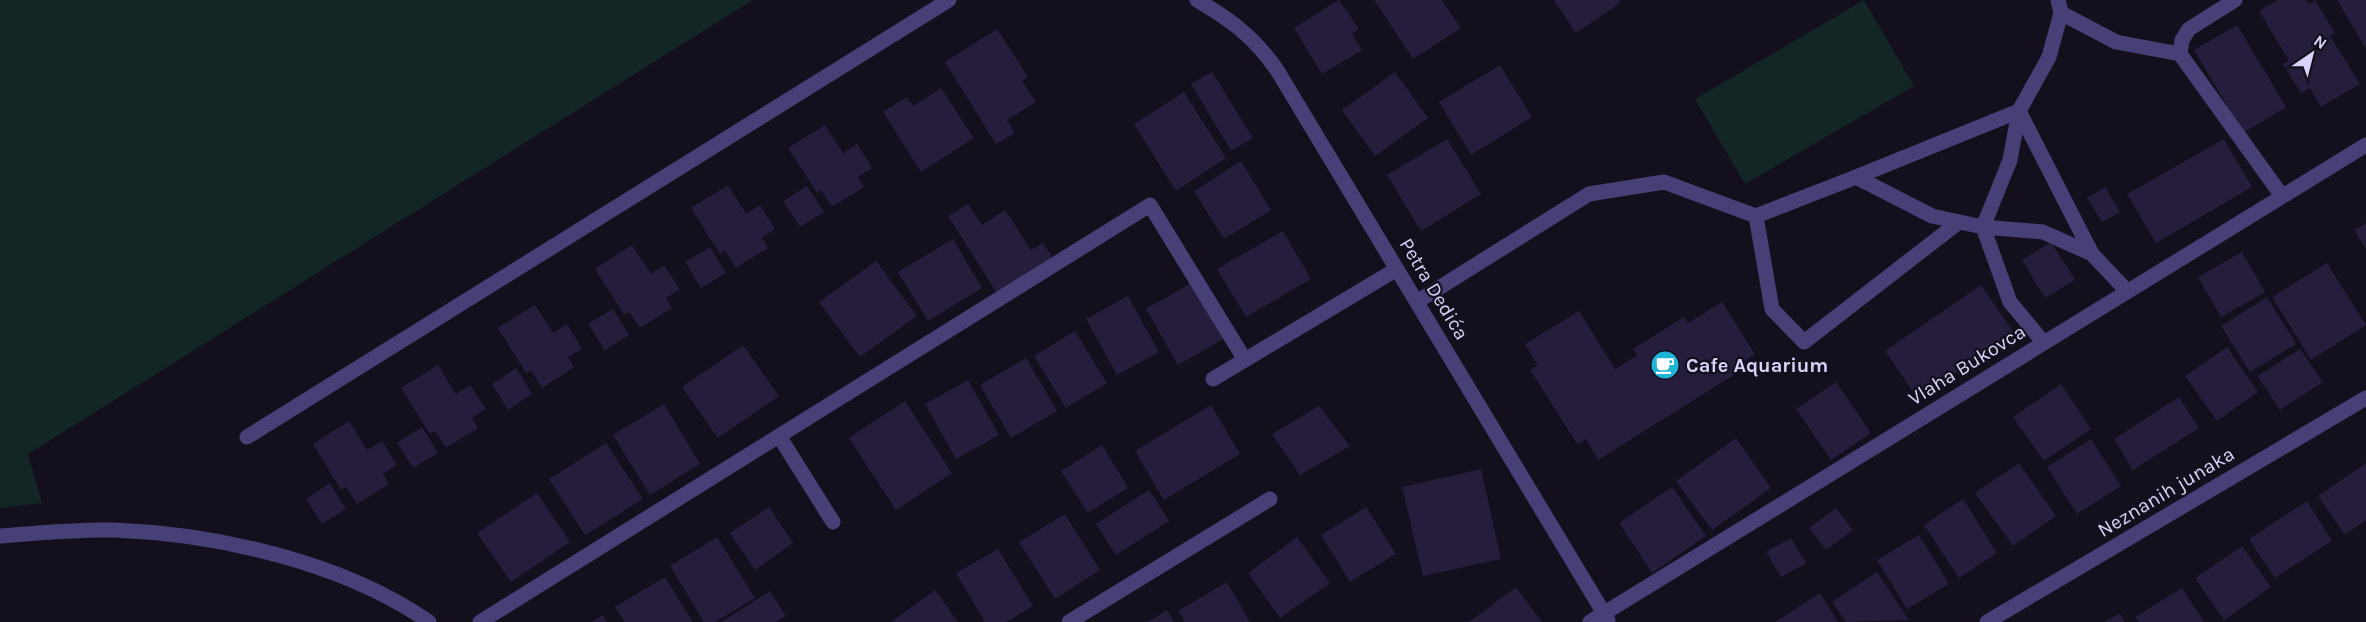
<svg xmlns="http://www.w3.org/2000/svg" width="2366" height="622" viewBox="0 0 2366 622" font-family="Karla,sans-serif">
<rect width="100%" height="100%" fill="#130f1d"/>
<path fill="#132626" d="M0,0H753L28,454L42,503L0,508Z
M1864,0L1914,86L1745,184L1695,99Z"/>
<path fill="#261d3c" d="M1339,0L1359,29L1352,34L1362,50L1322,74L1294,28Z
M1374,0H1442L1461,28L1413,59Z
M1554,0H1619L1620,3L1576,33Z
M2278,0H2306L2309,4L2315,0L2335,33L2330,36L2360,84L2321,107L2310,88L2301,93L2283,64L2289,61L2259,11Z
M2337,0H2366V49Z
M2237,25L2286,107L2243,133L2194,50Z
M997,29L1028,77L1022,81L1036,102L1007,120L1015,133L996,144L945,62Z
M1500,65L1532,117L1471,155L1439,102Z
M1212,72L1253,138L1231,151L1191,84Z
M1395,72L1428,118L1375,156L1342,110Z
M941,88L974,138L921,172L883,112L907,97L913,106Z
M1184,92L1226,158L1176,191L1134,124Z
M825,125L843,153L857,144L872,168L858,177L864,187L832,207L821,190L817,193L788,148Z
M1447,139L1481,194L1421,231L1387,175Z
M2224,139L2252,187L2156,243L2127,194Z
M1241,161L1271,210L1224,239L1194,191Z
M728,185L746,214L760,205L775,229L762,238L768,248L736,268L725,251L720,254L691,208Z
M807,186L824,212L800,227L783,201Z
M2105,187L2120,212L2102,222L2087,198Z
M968,204L982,225L1005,210L1031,250L1043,243L1052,257L997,293L948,216Z
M2366,223V249L2354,230Z
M1283,231L1311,279L1246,317L1217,269Z
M953,239L982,288L928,321L898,272Z
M2051,242L2075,280L2045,298L2022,260Z
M632,245L651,274L664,265L680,289L666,298L672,308L640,328L629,312L624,314L595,269Z
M710,247L726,273L701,288L685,262Z
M2242,252L2265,292L2221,317L2198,277Z
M876,261L917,316L860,357L819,302Z
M2327,263L2366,325L2311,360L2272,297Z
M1193,282L1225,338L1178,365L1146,309Z
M1981,285L2014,333L1918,399L1885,351Z
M1128,296L1159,352L1117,375L1086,319Z
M2267,297L2296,344L2250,372L2221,326Z
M1722,302L1755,354L1742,363L1745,368L1598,460L1586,439L1578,445L1530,370L1538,365L1525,344L1579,311L1615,369L1637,355L1633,349L1684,317L1688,323Z
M535,305L553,333L567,324L582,349L568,357L574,367L542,388L531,371L526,373L498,328Z
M613,309L629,335L605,350L588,324Z
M1075,331L1107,383L1066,408L1034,356Z
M743,345L779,396L718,438L682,387Z
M2227,347L2258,392L2217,421L2185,376Z
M2300,349L2323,382L2280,410L2258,376Z
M1026,358L1057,411L1011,438L980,385Z
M438,365L456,394L470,385L486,409L472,418L478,428L446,448L435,431L430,434L401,388Z
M516,368L532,394L508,410L492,384Z
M968,380L999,435L956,459L925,404Z
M1836,382L1871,433L1831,460L1796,409Z
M2061,384L2091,429L2044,461L2013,417Z
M2179,397L2199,428L2133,470L2114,439Z
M905,401L952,473L896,510L849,438Z
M664,404L700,464L650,495L613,435Z
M1211,405L1240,454L1164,500L1135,451Z
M1319,406L1350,446L1300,475L1272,434Z
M349,421L367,450L382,441L397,465L383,474L389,484L357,504L346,487L341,490L313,444Z
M422,427L438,453L413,468L397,443Z
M1736,438L1771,488L1712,530L1676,481Z
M2091,439L2121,486L2077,514L2047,467Z
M606,443L643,499L585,535L549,479Z
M1102,445L1128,488L1088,513L1061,471Z
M2019,463L2056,516L2013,546L1975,493Z
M2366,463V520L2345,535L2318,496Z
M1481,469L1501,559L1423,576L1402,487Z
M330,483L346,509L322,524L306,499Z
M1672,487L1706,536L1652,573L1619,523Z
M1149,490L1169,521L1116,555L1096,524Z
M537,493L570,542L511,582L477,533Z
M1963,499L1997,553L1959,578L1924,525Z
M2307,501L2332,541L2275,578L2249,539Z
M769,507L793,543L755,570L730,533Z
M1366,507L1396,554L1350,582L1321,535Z
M1836,508L1853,530L1826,550L1809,528Z
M1065,514L1100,570L1055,599L1019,542Z
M1919,535L1949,584L1907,609L1877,560Z
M717,537L755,598L715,622H704L670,566Z
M1297,537L1330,583L1280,618L1248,573Z
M1791,538L1806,563L1781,577L1766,552Z
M2242,546L2271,587L2224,620L2195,578Z
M998,549L1033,606L1006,622H985L956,573Z
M1877,572L1909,620L1846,622L1832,602Z
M665,577L693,622H625L615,607Z
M1227,582L1250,622H1185L1178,611Z
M1516,587L1542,622H1469Z
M2182,588L2204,622H2139L2135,617Z
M935,590L958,622H891Z
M770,591L786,616L776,622H721Z
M1820,593L1838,622H1775Z
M1167,610L1174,622H1148Z
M2120,613L2125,622H2104Z
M603,615L607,622H592Z"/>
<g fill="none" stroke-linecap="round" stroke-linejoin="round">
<path stroke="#474076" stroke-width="15" d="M1197,0C1231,20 1254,37 1277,70L1608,620
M2235,0L2189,29L2182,40L2180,54L2282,196
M2061,13L2116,42L2180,54
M1856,177L2019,111L2092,254
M1756,216L1772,309L1804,342L1959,222
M1418,301L1589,194L1664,182L1756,216L1856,177L1932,216L1983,227L2043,232L2092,254L2127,291
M2044,343L2010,302L1983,227L2010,160L2019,111L2049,57L2061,13L2058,0
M1213,379L1397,269
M779,436L833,522
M247,437L949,0
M0,536C38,533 76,529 114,530C217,534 343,562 429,622
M480,622L1150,205L1245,360
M1069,622L1270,499
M1590,622L2366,145
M1987,622L2366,398"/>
</g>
<defs>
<g id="cafe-disc" transform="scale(1.5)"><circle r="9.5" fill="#1eb6d8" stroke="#130f1d"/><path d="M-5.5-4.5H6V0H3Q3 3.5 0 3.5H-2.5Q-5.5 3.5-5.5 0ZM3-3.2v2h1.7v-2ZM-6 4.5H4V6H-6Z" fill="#fff"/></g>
</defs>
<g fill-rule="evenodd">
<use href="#cafe-disc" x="1665" y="365"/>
</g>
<g text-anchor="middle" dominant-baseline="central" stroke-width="4.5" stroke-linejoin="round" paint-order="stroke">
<g font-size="20" fill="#d9d2f9" stroke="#130f1d">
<text transform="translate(1434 289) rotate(59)">Petra Dedića</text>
<text transform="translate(1967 365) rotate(-32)">Vlaha Bukovca</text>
<text transform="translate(2166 492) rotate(-31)">Neznanih junaka</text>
</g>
<g font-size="20" font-weight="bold" fill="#d9d2f9" stroke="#130f1d" text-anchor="start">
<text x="1686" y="365">Cafe Aquarium</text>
</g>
</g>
<g transform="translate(2312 54) rotate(35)" stroke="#130f1d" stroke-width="4.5" paint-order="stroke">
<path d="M0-4.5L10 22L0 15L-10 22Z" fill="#d9d2f9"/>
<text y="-9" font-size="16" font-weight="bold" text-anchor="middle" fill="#d9d2f9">N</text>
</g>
</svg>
